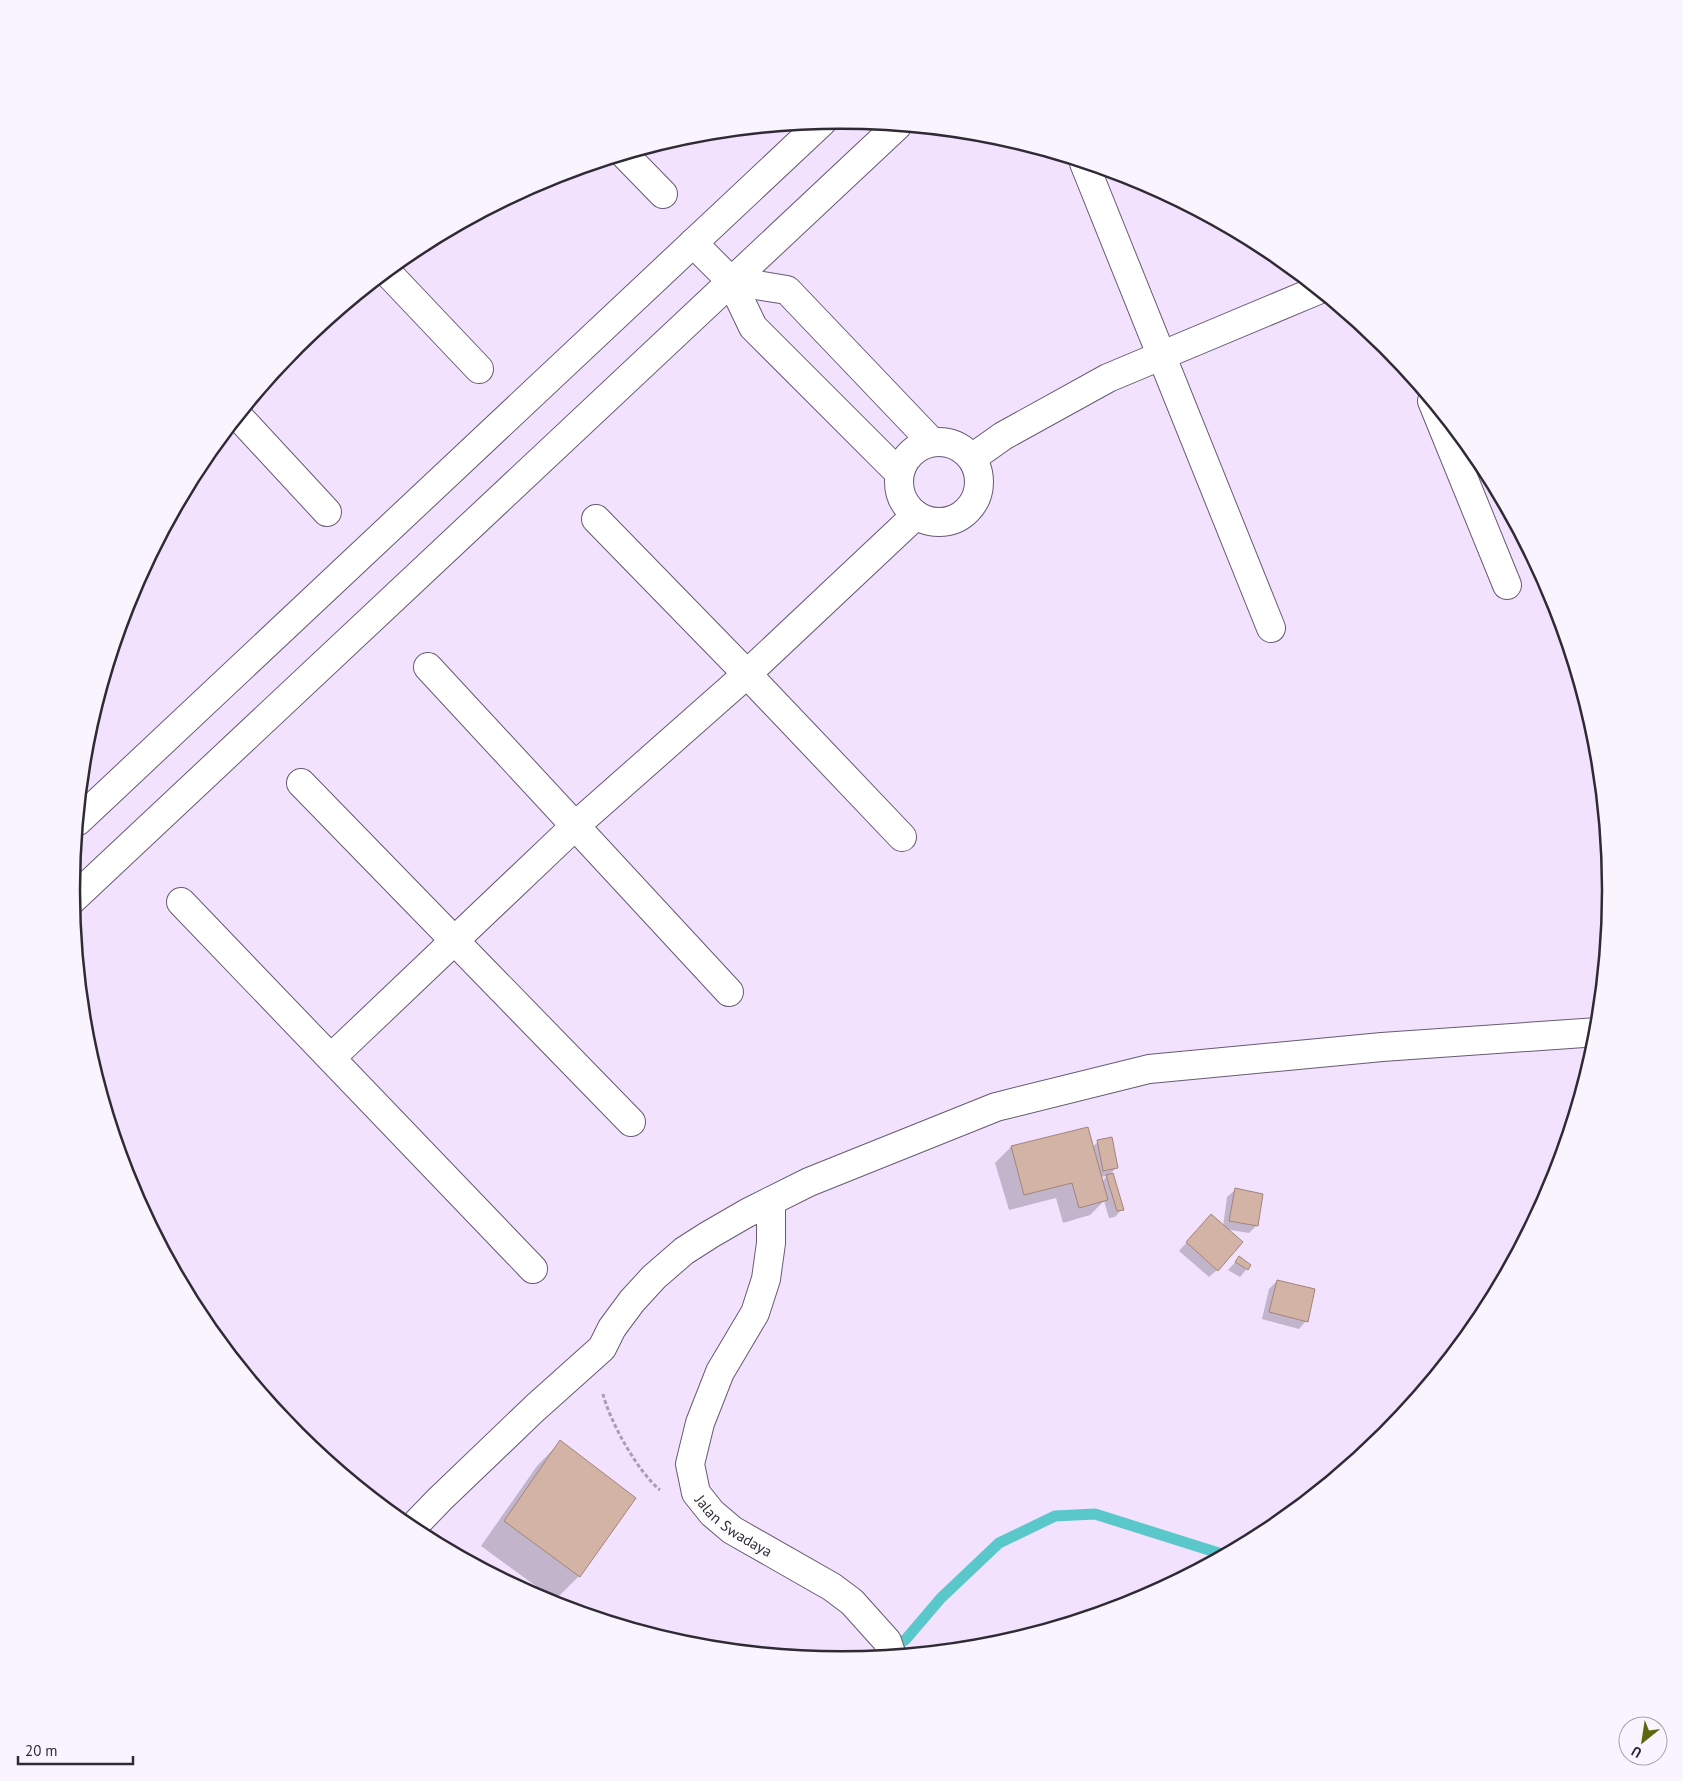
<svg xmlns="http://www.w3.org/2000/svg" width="1683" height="1781" viewBox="0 0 1683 1781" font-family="'PT Sans',sans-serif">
<rect width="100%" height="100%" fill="#f2e2fe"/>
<path fill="#0003" fill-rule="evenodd" d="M1098,1142L1116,1168L1108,1176L1122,1209L1115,1217L1109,1218L1104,1201L1090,1215L1063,1223L1056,1198L1009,1210L995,1163L1011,1147H1092ZM1107,1176L1102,1182L1100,1177Z
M1235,1190L1257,1225L1249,1233L1225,1229L1217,1270L1209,1277L1179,1251L1203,1224L1223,1226L1227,1197Z
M1239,1258L1250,1265L1240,1277L1228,1270Z
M1277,1281L1306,1321L1299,1329L1262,1319L1269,1289Z
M560,1442L634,1498L579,1576L555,1600L481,1546L537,1466Z"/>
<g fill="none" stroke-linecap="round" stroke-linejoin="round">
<path stroke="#5ac8ca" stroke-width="11" d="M891,1650L906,1639L941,1598L999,1543L1055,1516L1095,1514L1225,1555"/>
</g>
<path fill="#d2b3a6" stroke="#a28579" d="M1088,1127L1108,1200L1079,1208L1072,1183L1024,1195L1011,1146Z
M1112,1137L1118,1168L1103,1171L1097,1140Z
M1113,1173L1124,1210L1117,1211L1106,1175Z
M1235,1188L1263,1194L1258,1226L1229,1221Z
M1211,1214L1243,1242L1218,1271L1186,1242Z
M1239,1256L1251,1265L1248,1270L1235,1262Z
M1277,1280L1315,1289L1308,1322L1269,1312Z
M560,1440L636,1498L580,1577L504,1521Z"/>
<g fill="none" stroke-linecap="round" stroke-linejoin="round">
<g stroke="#685a71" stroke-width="30">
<g id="minor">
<path d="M625,155L663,194"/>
<path d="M1084,163L1271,628"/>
<path d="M693,243L731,281L753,327L899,473"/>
<path d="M387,272L479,369"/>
<path d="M731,281L787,290L932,442"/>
<path d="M1432,401L1507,585"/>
<path d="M239,417L327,512"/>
<circle cx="939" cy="482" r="40"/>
<path d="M972,458L1003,436L1108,378L1318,290"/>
<path d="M596,519L747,674L902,837"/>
<path d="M428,667L729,992"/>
<path d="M301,783L631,1122"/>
<path d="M78,821L822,122"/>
<path d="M72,900L897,126"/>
<path d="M181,902L533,1269"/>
<path d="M331,1058L575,826L747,674L916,515"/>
<path id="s1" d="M771,1201V1243L766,1279L755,1313L720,1372L700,1423L690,1464L696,1493L712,1513L732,1530L832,1587L852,1602L887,1641L892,1656"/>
<path d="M411,1529L440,1499L535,1408L602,1348L612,1328L632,1301L654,1277L684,1251L709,1235L747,1213L809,1182L996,1107L1149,1069L1382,1047L1598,1032"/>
</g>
</g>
<path stroke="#a99db2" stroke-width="3" stroke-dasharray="4 2.5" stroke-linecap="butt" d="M603,1394C610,1422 638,1472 660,1490"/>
<use href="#minor" stroke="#fff" stroke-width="28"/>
</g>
<g text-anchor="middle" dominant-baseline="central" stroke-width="4" stroke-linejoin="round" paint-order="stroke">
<g font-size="15" fill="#302a34" stroke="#faf4ff">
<text stroke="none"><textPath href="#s1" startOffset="360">Jalan Swadaya</textPath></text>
</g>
</g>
<path d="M0 0H1683V1781H0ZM80 890a761 761 0 1 1 1522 0a761 761 0 1 1-1522 0Z" fill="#faf4ff" fill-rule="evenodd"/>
<path fill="none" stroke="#302a34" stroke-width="2.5" d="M80 890a761 761 0 1 1 1522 0a761 761 0 1 1-1522 0Z"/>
<g transform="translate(1643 1741) rotate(210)"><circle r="24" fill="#faf4ff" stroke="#a9a3ae"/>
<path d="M0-4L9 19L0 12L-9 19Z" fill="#5b6810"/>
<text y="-8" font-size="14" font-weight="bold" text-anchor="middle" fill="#302a34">U</text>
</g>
<path d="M18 1756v8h115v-8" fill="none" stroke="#302a34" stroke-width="2.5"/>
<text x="25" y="1756" font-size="15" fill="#302a34" stroke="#faf4ff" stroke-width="4" paint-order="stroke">20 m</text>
</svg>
